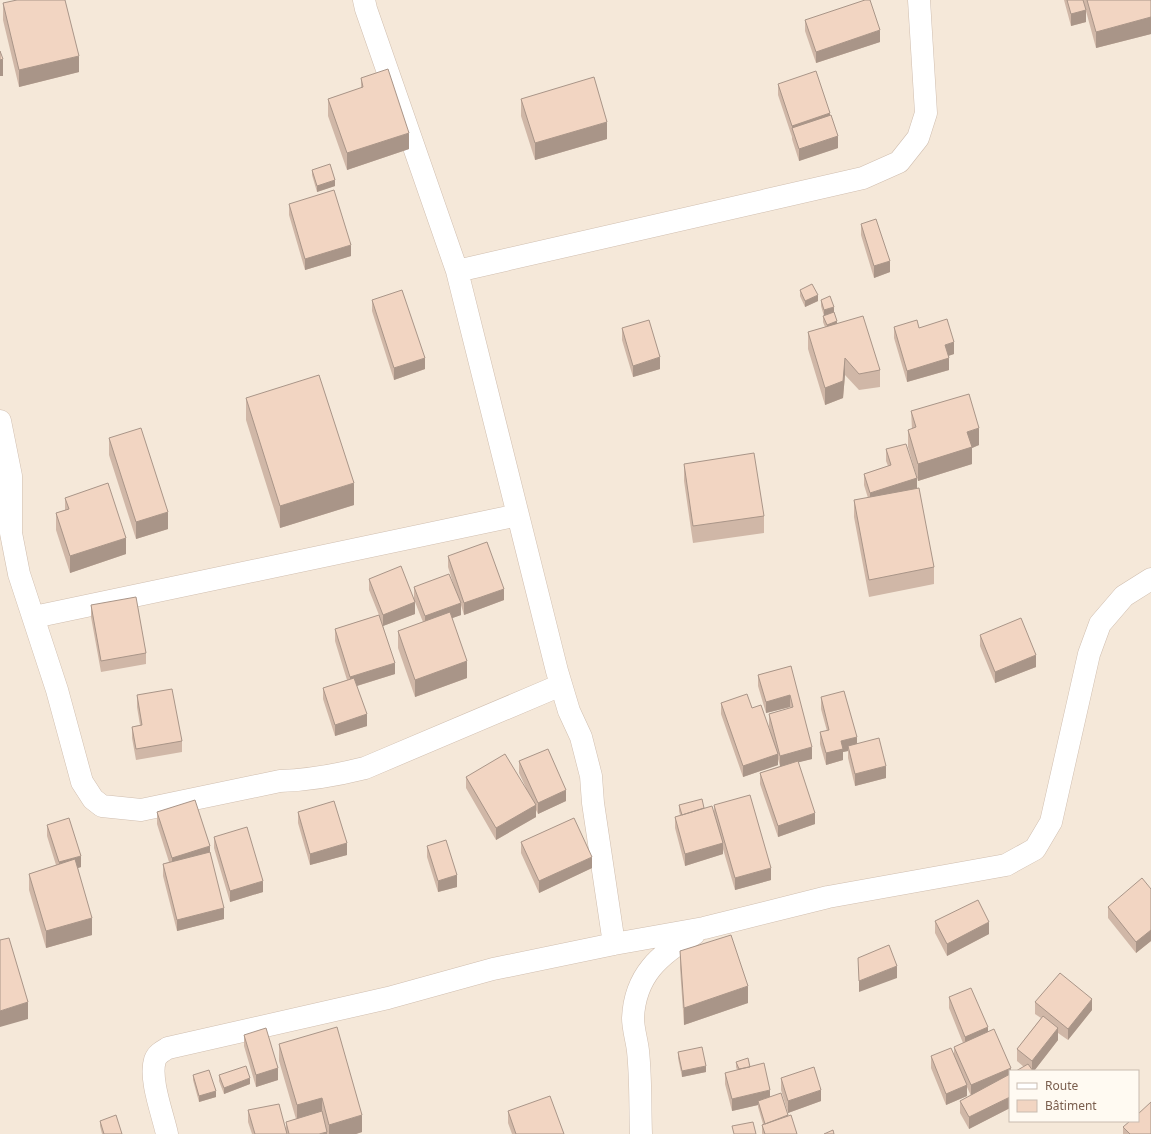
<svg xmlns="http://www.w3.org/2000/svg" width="1151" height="1134" viewBox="0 0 1151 1134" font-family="'Noto Sans',sans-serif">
<rect width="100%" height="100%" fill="#fdf6eb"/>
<path fill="#f5e8d9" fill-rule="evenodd" d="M0,0H1151V1134H0ZM1010,1071H1138V1121H1010Z"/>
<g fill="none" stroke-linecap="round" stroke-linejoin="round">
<g stroke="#d0beaf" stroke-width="23">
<path id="minor" d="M364,0L366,9L457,271L557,671L569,711L581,737L591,776L593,803L614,944
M457,271L863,178L899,162L918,138L926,113L919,0
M0,421L11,476V533L19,574L57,690L82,782L93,799L102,806L141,810L280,781C309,780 337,775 365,768L561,685
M34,617L518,515
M167,1134C163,1115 149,1079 155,1060C157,1054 163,1051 168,1048L388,998L493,969L614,944L704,928L828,897L1006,865L1035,849L1051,822L1089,654L1100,624L1124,596L1151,579
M641,1134C640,1107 641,1079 638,1051C637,1041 633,1029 633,1018C635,975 660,954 694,934"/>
</g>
<use href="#minor" stroke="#fff" stroke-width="22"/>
</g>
<path fill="#d0b7a7" d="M1064,0H1083L1086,22L1071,26Z
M1083,0H1151V34L1096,48Z
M3,3L79,72L19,87L3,20Z
M805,20L880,42L816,63L805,31Z
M361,78L409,149L347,170L328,116V99L361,88Z
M778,84L830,115L838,148L799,161L792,139V137L778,95Z
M521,99L607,139L535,160L521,116Z
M312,170L335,186L317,192L312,175Z
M289,204L351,256L305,270L289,215Z
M861,224L890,272L874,278L861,235Z
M800,290L818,301L805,307L800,296Z
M372,300L425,369L394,380L372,311Z
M821,300L834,312L837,323L880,370V387L859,390L845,375L843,398L825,405L808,349V332L825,327L823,322V316H824L821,306Z
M894,327L919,328L954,354L948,356L949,370L907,382L894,338Z
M622,328L660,369L633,377L622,340Z
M246,398L354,505L280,528L246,420Z
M911,411L979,445L972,448V464L918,481L917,478V489L934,567V584L869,597L854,517V500L868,498L864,485V474L888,466L886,461V449L917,478L908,447V430L912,429Z
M109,438L168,529L136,539L109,455Z
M684,464L764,516V533L693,543L684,481Z
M65,498L126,554L70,573L56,530V513L65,510Z
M448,556L504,600L464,615L461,605V615L452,618L467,678L415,697L398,648V631L423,622L415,602V614L383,626L395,674L357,686L367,726L335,736L323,699V688L347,680L335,641V629L379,615L369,590V579L414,598V587L454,586L448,567Z
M91,605L146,653V664L101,672L91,617Z
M980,635L1036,667L995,683L980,646Z
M791,666L812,759L798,762L815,824L778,837L760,784V773L780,766L778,759V765L743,777L721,714V703L752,708L771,734L769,726V714L790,708V707L766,713L758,686V675Z
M137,695L182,741V752L136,760L132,738V727L140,725L137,707Z
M821,697L857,744L886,778L855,786L848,758V751L843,752V760L826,765L820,744V732L827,731L821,709Z
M519,761L566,801L538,814L536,810V817L496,840L466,788V777L526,788L519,773Z
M679,805L704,808L714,814V805L771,880L735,890L723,849V854L685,866L675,828V817L680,815L679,811Z
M157,812L210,852L224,919L177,931L163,876V864L169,862L157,824Z
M298,812L347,855L310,865L298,823Z
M47,825L81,867L78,868L92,935L46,948L29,890V874L56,865L47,836Z
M214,837L263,892L230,902L214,848Z
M521,842L592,868L539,893L521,853Z
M427,846L457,887L438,892L427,857Z
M1151,889V941L1136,953L1108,918V907Z
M935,921L989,934L947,956L935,933Z
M680,951L748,1003L684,1025L680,968Z
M949,997L988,1032L1011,1071H1010V1108L969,1129L960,1113V1101L971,1096L967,1087V1096L946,1105L931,1068V1056L954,1054V1047L963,1043L949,1008Z
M1035,1002L1092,1010L1068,1040L1058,1033V1040L1034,1071H1016L1024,1067L1017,1061V1049L1041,1018L1035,1014Z
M244,1035L278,1080L256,1087L244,1046Z
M279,1044L362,1132L356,1134H252L248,1122V1110L286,1128V1122L296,1119L279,1061Z
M678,1052L706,1072L682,1077L678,1058Z
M736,1062L750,1067L770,1097L788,1115L797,1134H762V1125L763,1124L758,1107V1105L732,1111L725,1084V1073L737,1070L736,1067Z
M193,1075L216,1097L199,1102L193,1080Z
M219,1075L250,1084L224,1094L219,1081Z
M781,1078L821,1101L788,1113L781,1090Z
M508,1111L564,1134H512L508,1123Z
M100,1121L122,1134H102L100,1126Z
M1123,1127L1151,1134H1123Z"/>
<path fill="#a99588" d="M1086,10V22L1071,26V14Z
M1151,17V34L1096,48V32Z
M880,30V42L816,63V52Z
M79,56V72L19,87V70Z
M3,59V76H0V60Z
M830,113V125L792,129V126Z
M607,122V139L535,160V143Z
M409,133V149L347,170V153Z
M838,136V148L799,161V149Z
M335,180V186L317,192V186Z
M351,245V256L305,270V259Z
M890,261V272L874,278V266Z
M818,295V301L805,307V301Z
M834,307V312L824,316V310Z
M837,321V327L827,331V325Z
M954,342V354L945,357V345Z
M660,357V369L633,377V366Z
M425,358V369L394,380V368Z
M845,358V375L843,398L825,405V388Z
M949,358V370L907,382V371Z
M979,428V445L972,448V464L918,481V464L967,432Z
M917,478V490L870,504V493Z
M354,483V505L280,528V506Z
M168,512V529L136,539V522Z
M126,538V554L70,573V556Z
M504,589V600L464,615V603Z
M415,602V614L383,626V615Z
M461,603V615L425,628V616Z
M1036,655V667L995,683V672Z
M467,661V678L415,697V680Z
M395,663V674L350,688V677Z
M790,695V707L766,713V702Z
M367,714V726L335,736V725Z
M857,737V748L848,746V751L843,752V760L826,765V753L841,741Z
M812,747V759L780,767V756Z
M778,754V765L743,777V766Z
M886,766V778L855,786V774Z
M566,790V801L538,814V803Z
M536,805V817L496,840V828Z
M815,813V824L778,837V826Z
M347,843V855L310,865V854Z
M723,843V854L685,866V854Z
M210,846V857L172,870V858Z
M81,856V867L59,874V862Z
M592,857V868L539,893V881Z
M771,868V880L735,890V878Z
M457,875V887L438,892V881Z
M263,881V892L230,902V891Z
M224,908V919L177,931V920Z
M92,918V935L46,948V931Z
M989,922V934L947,956V944Z
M1151,930V941L1136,953V942Z
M897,966V978L859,992V981Z
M748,986V1003L684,1025V1008Z
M1092,999V1010L1068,1040V1029Z
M28,1002V1019L0,1027V1011Z
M988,1027V1039L965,1048V1037Z
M1058,1028V1040L1034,1071H1032V1061Z
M706,1066V1072L682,1077V1071Z
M278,1068V1080L256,1087V1075Z
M1011,1068V1071H1010V1080L971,1097V1085Z
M250,1078V1084L224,1094V1088Z
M967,1085V1096L946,1105V1094Z
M770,1090V1101H758V1105L732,1111V1099Z
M821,1090V1101L788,1113V1101Z
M216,1091V1097L199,1102V1096Z
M1010,1097V1108L969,1129V1117Z
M322,1098V1115L297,1122V1105Z
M362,1115V1132L356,1134H329V1125Z
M327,1132V1134H319Z"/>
<path fill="#f2d5c2" stroke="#a99588" d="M17,0H65L79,56L19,70L3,3Z
M865,0H870L880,30L816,52L805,20Z
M1067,0H1083L1086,10L1071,14Z
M1087,0H1151V17L1096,32Z
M0,51L3,59L0,60Z
M388,69L409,133L347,153L328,99L363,87L361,78Z
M816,71L830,113L792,126L778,84Z
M594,77L607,122L535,143L521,99Z
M831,115L838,136L799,149L792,128Z
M330,164L335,180L317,186L312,170Z
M334,190L351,245L305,259L289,204Z
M876,219L890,261L874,266L861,224Z
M812,284L818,295L805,301L800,290Z
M402,290L425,358L394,368L372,300Z
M830,296L834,307L824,310L821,300Z
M834,312L837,321L827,325L823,316Z
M863,316L880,370L859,374L845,358L843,381L825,388L808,332Z
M947,319L954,342L945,345L949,358L907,371L894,327L917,320L919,328Z
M649,320L660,357L633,366L622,328Z
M319,375L354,483L280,506L246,398Z
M969,394L979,428L967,432L972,447L918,464L908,430L916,427L911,411Z
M141,428L168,512L136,522L109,438Z
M906,444L917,478L870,493L864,474L891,465L886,449Z
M754,453L764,516L693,526L684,464Z
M108,483L126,538L70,556L56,513L69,509L65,498Z
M919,488L934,567L869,580L854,500Z
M487,542L504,589L464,603L448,556Z
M401,566L415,602L383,615L369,579Z
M449,574L461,603L425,616L414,587Z
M136,597L146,653L101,661L91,605Z
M450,612L467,661L415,680L398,631Z
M379,615L395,663L350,677L335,629Z
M1021,618L1036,655L995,672L980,635Z
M791,666L812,747L780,756L769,714L793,707L790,695L766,702L758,675Z
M354,678L367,714L335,725L323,688Z
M172,689L182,741L136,749L132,727L142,725L137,695Z
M844,691L857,737L841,741L843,749L826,753L820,732L829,730L821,697Z
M747,694L752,708L761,705L778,754L743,766L721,703Z
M879,738L886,766L855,774L848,746Z
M548,749L566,790L538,803L519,761Z
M505,754L536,805L496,828L466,777Z
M798,761L815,813L778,826L760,773Z
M750,795L771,868L735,878L714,805Z
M702,799L704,808L682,815L679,805Z
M195,800L210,846L172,858L157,812Z
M334,801L347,843L310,854L298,812Z
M712,806L723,843L685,854L675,817Z
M69,818L81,856L59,862L47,825Z
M574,818L592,857L539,881L521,842Z
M247,827L263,881L230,891L214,837Z
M446,840L457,875L438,881L427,846Z
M210,852L224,908L177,920L163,864Z
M75,859L92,918L46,931L29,874Z
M1142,878L1151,889V930L1136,942L1108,907Z
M978,900L989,922L947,944L935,921Z
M731,935L748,986L684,1008L680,951Z
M9,938L28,1002L0,1011V940Z
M889,945L897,966L859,981L858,958Z
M1060,973L1092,999L1068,1029L1035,1002Z
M971,988L988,1027L965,1037L949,997Z
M1043,1016L1058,1028L1032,1061L1017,1049Z
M337,1027L362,1115L329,1125L322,1098L297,1105L279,1044Z
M266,1028L278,1068L256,1075L244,1035Z
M994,1029L1011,1068L971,1085L954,1047Z
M702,1047L706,1066L682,1071L678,1052Z
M951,1048L967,1085L946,1094L931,1056Z
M748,1058L750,1067L739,1069L736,1062Z
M764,1063L770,1090L732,1099L725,1073Z
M1028,1064L1033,1071H1016Z
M246,1066L250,1078L224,1088L219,1075Z
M814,1067L821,1090L788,1101L781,1078Z
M209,1070L216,1091L199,1096L193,1075Z
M1010,1074V1097L969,1117L960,1101Z
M781,1093L788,1115L765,1124L758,1101Z
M550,1096L564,1134H516L508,1111Z
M1151,1102V1134H1130L1123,1127L1130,1121H1138V1114Z
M279,1104L287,1134H255L248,1110Z
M322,1111L327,1132L319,1134H289L286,1122Z
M116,1115L122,1134H104L100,1121Z
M791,1115L797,1134H765L762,1125Z
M753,1122L756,1134H734L732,1126Z
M833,1130L834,1134H824Z"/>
<rect x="1009" y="1070" width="130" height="52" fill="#fffaf2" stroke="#c9bbb0"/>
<rect x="1017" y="1083" width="20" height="6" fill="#ffffff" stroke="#c9bbb0"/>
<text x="1045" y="1090" font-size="12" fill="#795d4d">Route</text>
<rect x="1017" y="1100" width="20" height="12" fill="#f2d5c2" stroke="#c9bbb0"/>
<text x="1045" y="1110" font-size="12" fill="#795d4d">Bâtiment</text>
</svg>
